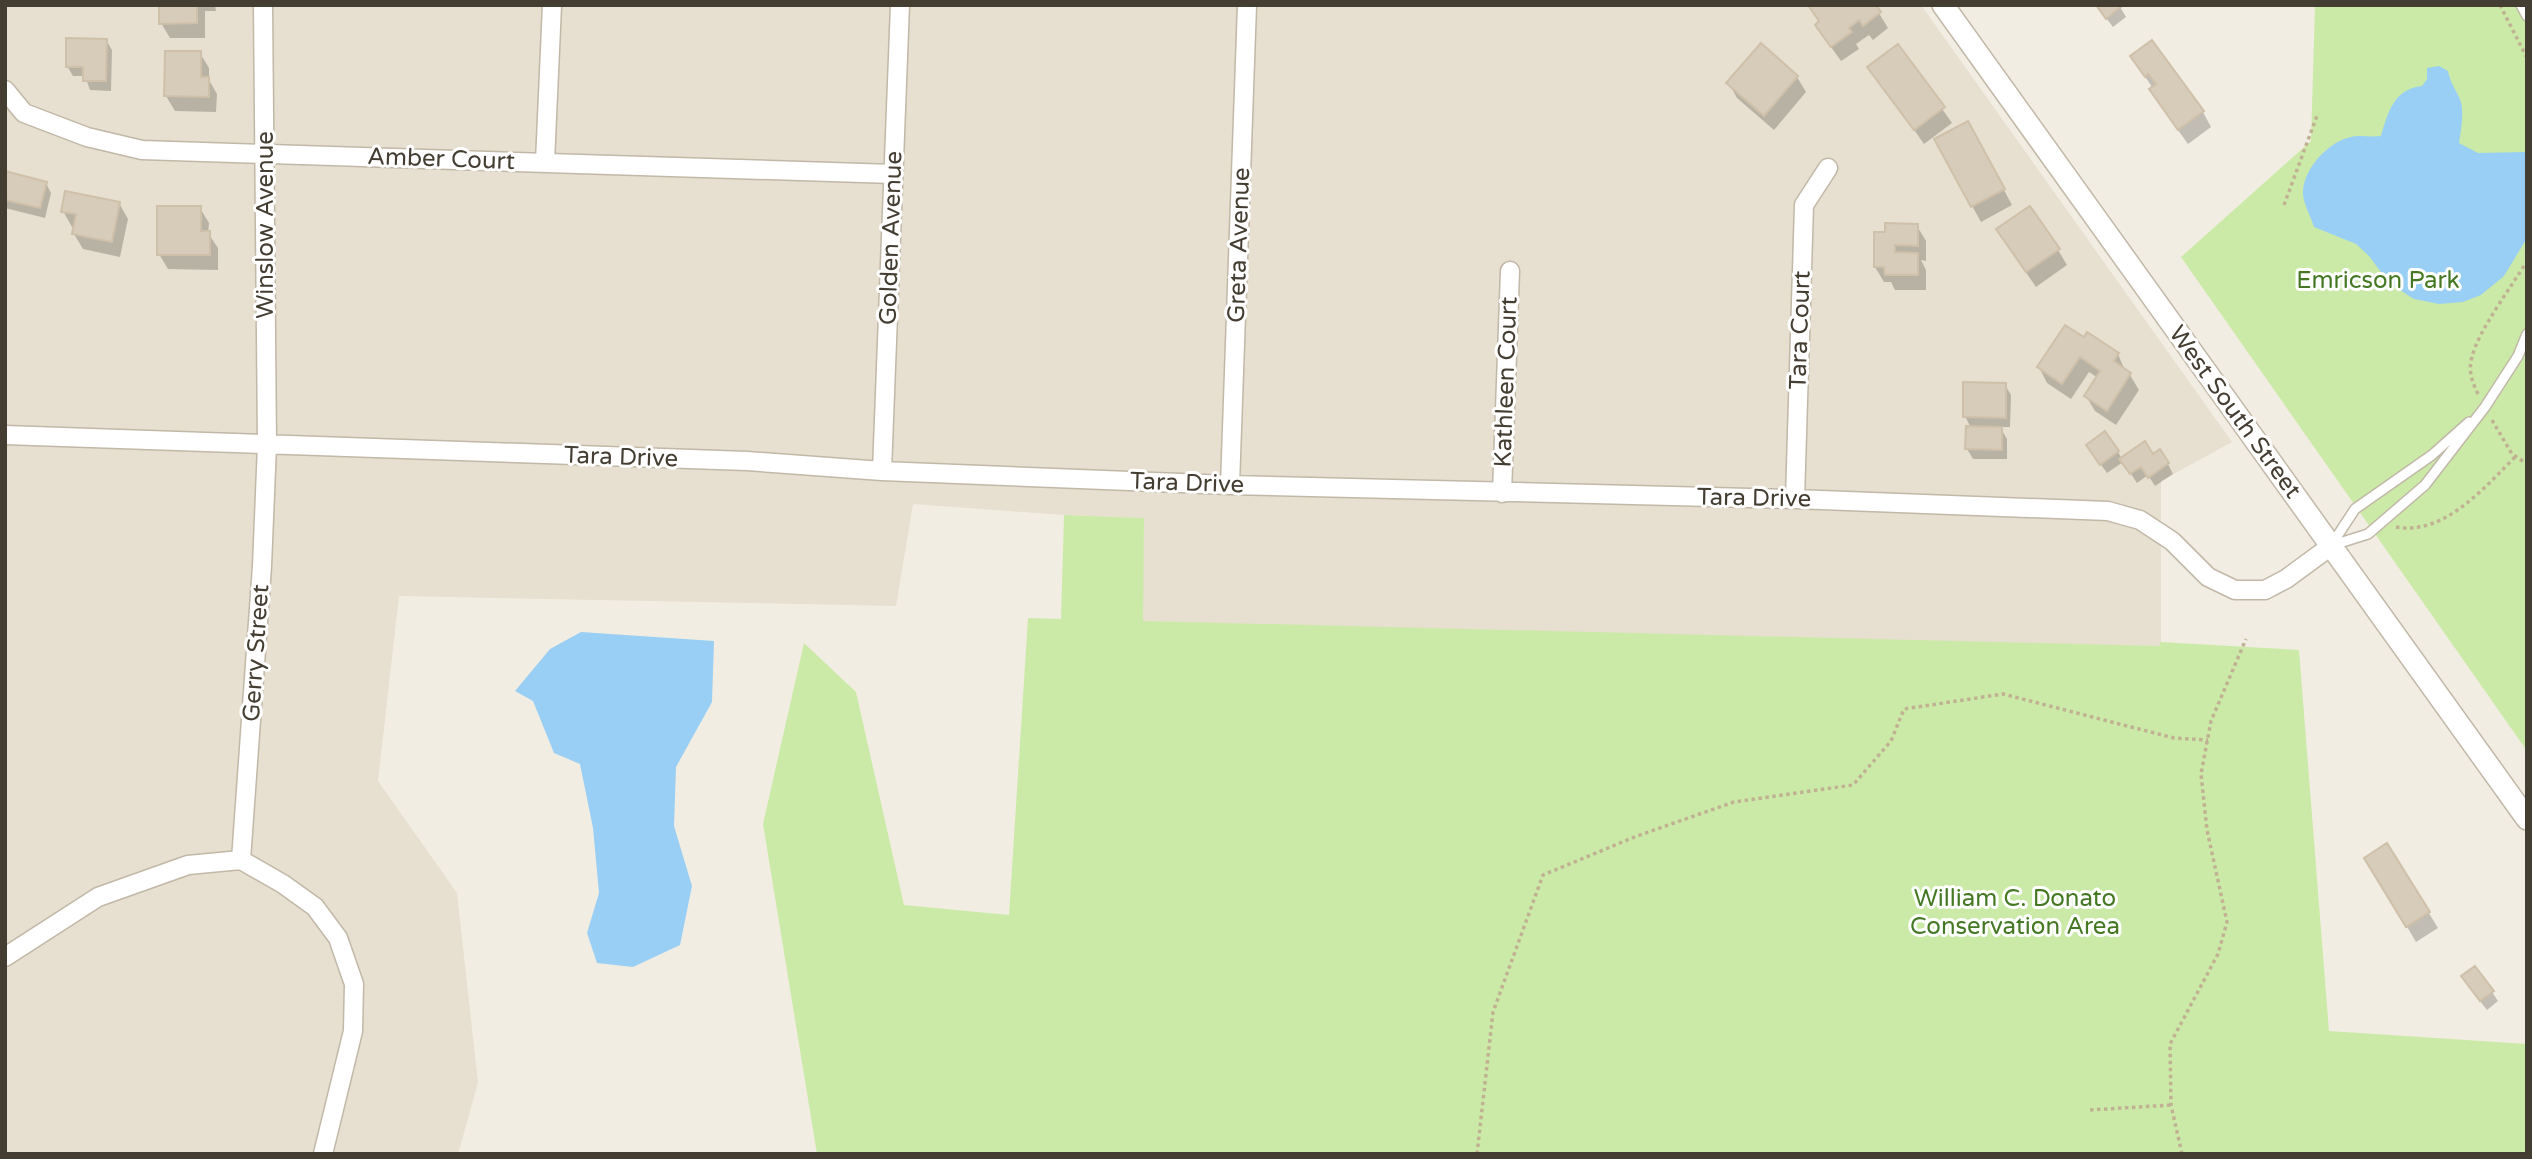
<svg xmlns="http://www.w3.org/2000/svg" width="2532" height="1159" viewBox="0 0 2532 1159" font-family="'Varela Round',sans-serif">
<rect width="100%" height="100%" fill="#f2ede2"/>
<path fill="#e7dfcf" d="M5,5H1921L2232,442L2161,481V677L1141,687L1144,518L1064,515L913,504L896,606L399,596L378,781L457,893L478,1083L458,1154H5Z"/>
<path fill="#cceaa7" d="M2315,5H2527V751L2181,257L2311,141Z
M1064,515L1144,518L1143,621L2160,646V642L2299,650L2329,1031L2527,1044V1154H817L763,824L804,643L856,692L904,905L1009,915L1028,618L1061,619Z"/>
<path fill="#99cff4" d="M2439,66L2448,71C2450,83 2457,91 2461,102C2464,115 2461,130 2459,143L2478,153L2527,152V238L2504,276L2481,295L2463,302L2439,304L2414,299L2389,283L2369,256L2356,244L2314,227C2311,217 2304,205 2303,195C2301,169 2333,135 2360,136C2367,136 2373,137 2381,136C2388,112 2394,89 2422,86L2427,79V68Z
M581,632L714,641L712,702L676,767L674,826L692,886L680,945L633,967L597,963L587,933L599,893L593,828L580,764L554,753L533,701L515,691L550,649Z"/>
<path fill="#0003" d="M161,5H215L216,11H205V38H170L161,23Z
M1808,5H1874L1888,28L1873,40L1869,35L1856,44L1859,49L1841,61L1826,40L1820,23Z
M2096,5H2119L2126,17L2113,27Z
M106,40L112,50L111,91L90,90L85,76H73L67,66Z
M1898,46L1952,123L1924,144L1870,67Z
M200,53L209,68V80L217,94L216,112L175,111L166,96Z
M2132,57L2203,112L2211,127L2188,144L2160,105L2152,87Z
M1797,77L1806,92L1774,130L1737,98L1729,83Z
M1976,138L2012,205L1981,222L1936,140Z
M5,173L46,183L51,193L45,218L5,208Z
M119,203L128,219L120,257L83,249L74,234L75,227H72L63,211Z
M200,208L209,223L208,233L218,248V270L168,269L159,254Z
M1917,226L1926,241V261L1921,260L1926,270V290H1895L1891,282H1884L1875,267L1887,234Z
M2007,245L2058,250L2067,265L2036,287Z
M2084,340L2118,354L2125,371L2130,375L2139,390L2116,425L2095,411L2086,396L2098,378L2089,372L2071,399L2047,383L2039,367Z
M2005,385L2011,395L2010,427H2000L2007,439V459H1973L1967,449L1971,428L1965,416Z
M2118,452L2122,459L2153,456L2168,464L2173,474L2155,486L2148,475L2137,483L2123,462L2107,473L2094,455Z
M2387,845L2438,928L2416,942L2375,873Z
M2469,987L2492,992L2498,1001L2487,1010Z"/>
<path fill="#d7cbb9" stroke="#cfc0a9" stroke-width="2" d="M159,5H197V23L159,24Z
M1808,5H1876L1881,12L1863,26L1859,20L1849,28L1852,32L1831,47L1815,25L1819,21Z
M2096,5H2121L2122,6L2106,19Z
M66,38L107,39L106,81H83V67H66Z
M2152,40L2204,111L2178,130L2149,89L2156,84L2148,74L2145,77L2130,56Z
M1761,43L1798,76L1764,116L1726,83Z
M1898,44L1945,107L1914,130L1867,67Z
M165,51H201V77H209V97L164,96Z
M1968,121L2005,189L1971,207L1934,139Z
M5,171L47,182L40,208L5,200Z
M65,191L120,202L112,242L72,234L76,214L61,212Z
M157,206H201V231H210V255H157Z
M2030,206L2060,249L2026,272L1996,229Z
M1885,223L1918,224V246L1895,245V252L1918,253V275H1885L1884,267H1874V232H1885Z
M2065,325L2084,337L2087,332L2119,353L2114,361L2131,373L2107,411L2084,396L2100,371L2080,357L2062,384L2037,367Z
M1963,382L2006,383V418L1963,417Z
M1966,426L2002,427V450L1965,449Z
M2105,431L2119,451L2100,465L2086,445Z
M2145,441L2153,454L2160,449L2169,463L2148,478L2141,467L2130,474L2119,459Z
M2387,843L2430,912L2406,927L2364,858Z
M2475,966L2494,991L2480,1001L2461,976Z"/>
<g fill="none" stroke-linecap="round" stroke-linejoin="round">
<g stroke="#c1b8a7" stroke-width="12">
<path id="service" d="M2521,5L2527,16
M2332,544L2355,509L2432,455L2469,422
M2333,545L2368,534L2425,485L2485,407L2518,356L2527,334"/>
</g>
<g stroke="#c1b8a7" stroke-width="21">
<path id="minor" d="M5,90L24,113L87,137L142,150L893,174
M545,162L552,5
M5,435L747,461L882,471L1230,485L1795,499L2108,511L2140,520L2172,541L2208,577L2235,590H2265L2286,579L2331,546
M882,471L900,5
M1230,485L1247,5
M1502,493L1510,271
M1795,499L1804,205L1828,168
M241,860L262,566L267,445L263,5
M5,957L98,897L188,865L241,860L283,884L315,907L338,938L354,984L353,1031L323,1154"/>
</g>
<g stroke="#c1b8a7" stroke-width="24">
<path id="tertiary" d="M1943,5L2527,819"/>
</g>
<path stroke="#c1b194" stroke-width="3.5" stroke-dasharray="3.5 3.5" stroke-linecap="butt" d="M2500,5L2527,58
M2284,205L2318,113
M2478,394C2472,382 2468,371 2472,357C2478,331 2512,286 2527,261
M2492,420L2512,454L2527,464
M2396,527C2444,536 2485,487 2516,456
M2090,1110L2171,1105
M1477,1154L1493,1012L1543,875L1637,836L1734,802L1853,785L1891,741L1904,709L2003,694L2174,738L2208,740
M2182,1154L2171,1105L2170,1044L2218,954L2227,922L2207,830L2201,774L2211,721L2246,639"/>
<use href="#service" stroke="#fff" stroke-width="9"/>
<use href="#minor" stroke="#fff" stroke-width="18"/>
<use href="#tertiary" stroke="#fff" stroke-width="21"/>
</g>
<g text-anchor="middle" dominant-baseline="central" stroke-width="6" stroke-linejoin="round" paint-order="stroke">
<g font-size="24" fill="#443d32" stroke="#fff">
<text transform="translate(441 159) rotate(2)">Amber Court</text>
<text transform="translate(265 225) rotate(-90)">Winslow Avenue</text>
<text transform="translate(891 238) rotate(-88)">Golden Avenue</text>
<text transform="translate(1239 245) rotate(-88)">Greta Avenue</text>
<text transform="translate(1800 330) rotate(-88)">Tara Court</text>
<text transform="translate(1506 382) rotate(-88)">Kathleen Court</text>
<text transform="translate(2235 412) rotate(54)">West South Street</text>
<text transform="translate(621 457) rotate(2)">Tara Drive</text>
<text transform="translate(1187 483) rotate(2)">Tara Drive</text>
<text transform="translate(1754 498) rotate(1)">Tara Drive</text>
<text transform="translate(256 653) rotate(-86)">Gerry Street</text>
</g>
<g font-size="24" fill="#447823" stroke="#fff">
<text x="2378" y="280">Emricson Park</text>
<text x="2015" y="898">William C. Donato<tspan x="2015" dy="28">Conservation Area</tspan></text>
</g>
</g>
<rect width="2532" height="1159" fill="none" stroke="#443d32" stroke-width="14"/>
</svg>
